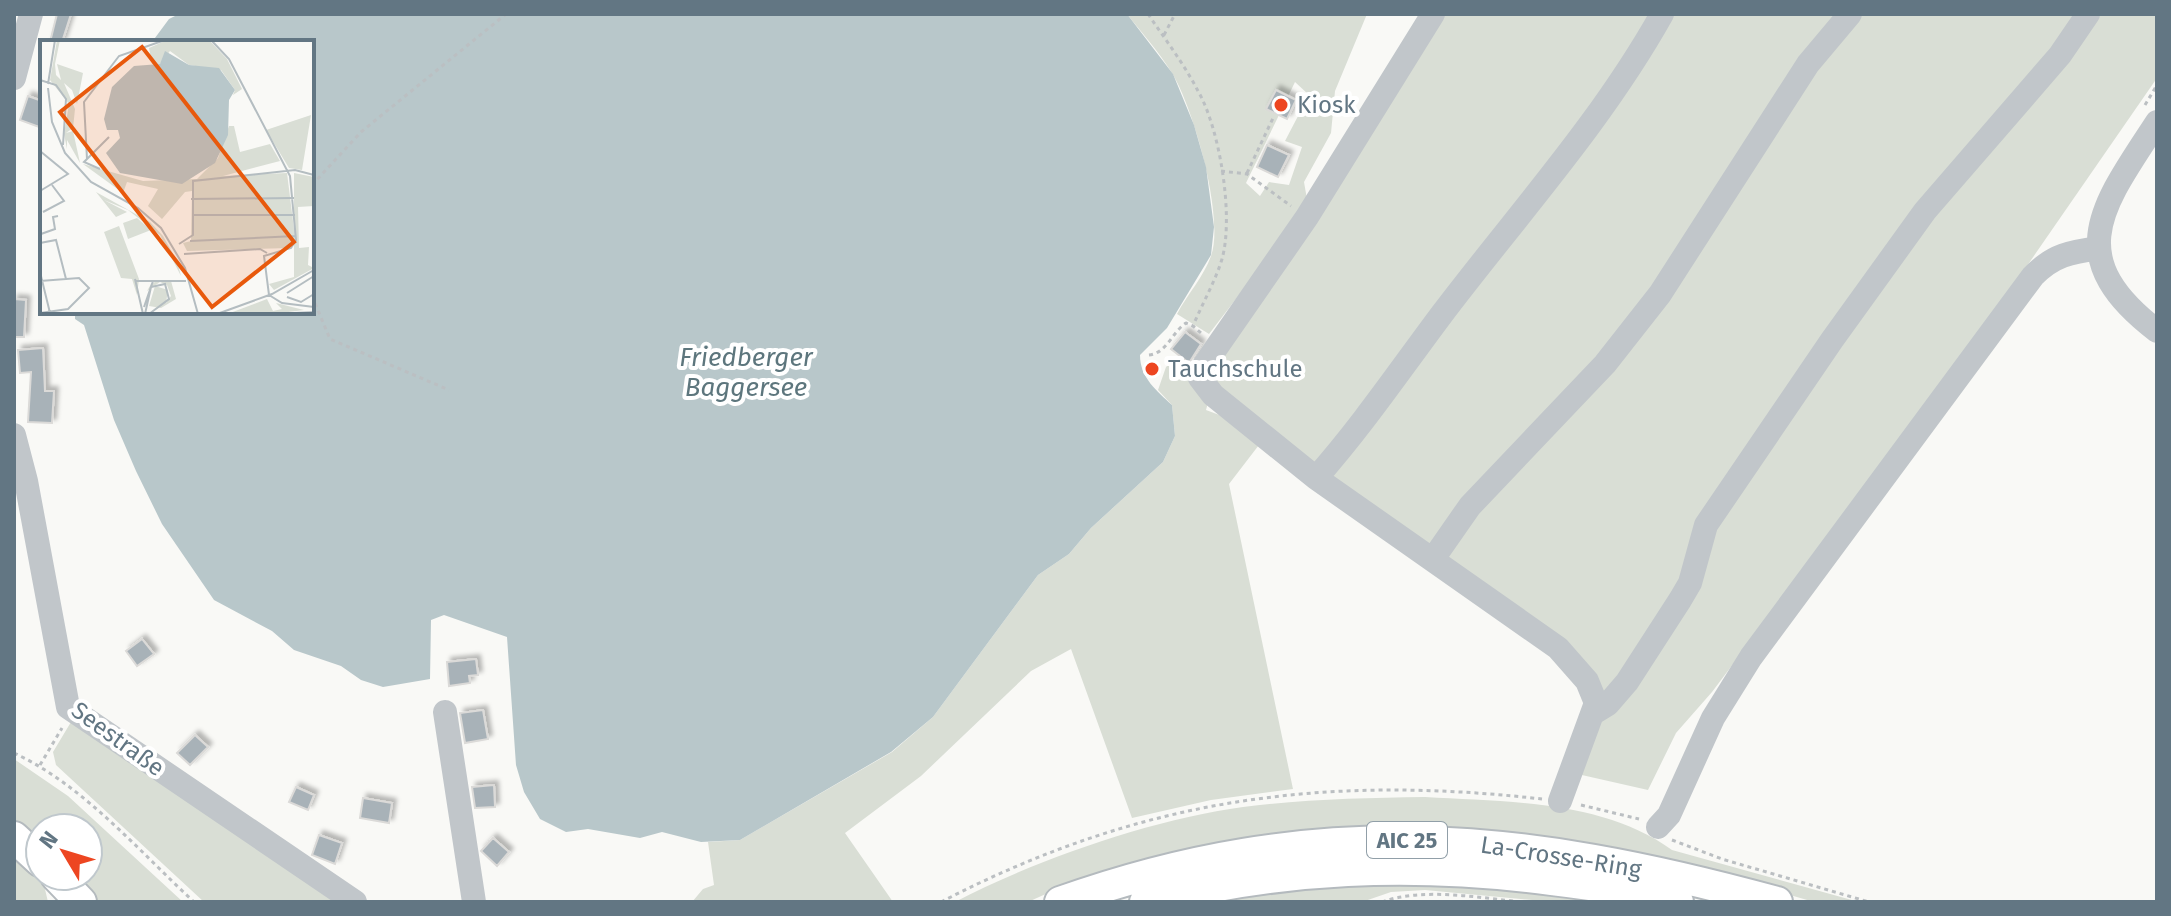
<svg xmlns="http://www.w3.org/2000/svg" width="2171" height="916" viewBox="0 0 2171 916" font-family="'Fira Sans',sans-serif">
<defs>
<filter id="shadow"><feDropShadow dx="4" dy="-4" stdDeviation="2" flood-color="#0004"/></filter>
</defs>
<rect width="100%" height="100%" fill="#f9f9f6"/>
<path fill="#d9ded5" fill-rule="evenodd" d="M1127,14H1367L1335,91L1331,133L1304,182L1308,205L1209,334L1177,314C1187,295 1204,276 1211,256C1225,217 1193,107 1172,73C1159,52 1142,33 1127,14ZM1295,82L1309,95L1285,141L1302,147L1289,185L1269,182L1260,196L1246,183Z
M1438,14H2157V78L1966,354L1712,692L1676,733L1648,790L1573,773L1599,695L1319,475L1204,379Z
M1177,357L1193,369L1209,399L1206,410L1238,422L1262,441L1229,484L1293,789L1211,800L1132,818L1071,649L1031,671L921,776L845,833L893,902H692L703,889L714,885L708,842L740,840L892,752L933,717L1038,575L1069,554L1091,528L1163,462L1175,436L1172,405L1158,390L1166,367Z
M71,722L340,902H204L56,765L53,752Z
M14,759L68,796L183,902H97L76,876H88V828H40V839L14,819Z
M1425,797C1507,802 1603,800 1672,850L1859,902H1814L1742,881L1564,842L1493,831L1422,827H1371L1297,834L1059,888L1028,902H955C1035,860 1153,819 1243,807C1304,799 1364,798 1425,797Z
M14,854L44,885L48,902H14Z
M1418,877L1613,902H1554L1425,890L1391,892L1362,902H1191L1253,888Z"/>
<path fill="#b8c7ca" d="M179,14H1127L1173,74L1194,125L1206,167L1214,227L1211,255L1167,328L1140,355C1140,378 1157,391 1172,405L1175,436L1163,462L1091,528L1069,554L1038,575L933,717L891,752L740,840L701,842L662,832L640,838L588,829L566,832L540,819L524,792L516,765L507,637L444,615L431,620L430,679L383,687L361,680L341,666L294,650L272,631L214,600L162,524L136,471L114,420L84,325L75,319V312H312V42H152L169,19Z"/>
<path fill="#a8b2b8" stroke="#dbdad8" stroke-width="2" filter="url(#shadow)" d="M57,14H71L62,42H50Z
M1276,90L1296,100L1287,119L1266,109Z
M28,96L42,101V128L20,120Z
M1267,145L1289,155L1278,177L1257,167Z
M14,299L26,300L24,337H14Z
M1185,332L1201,344L1189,363L1171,349Z
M43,348L45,391H54L52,423L28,422L31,372L20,373L18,350Z
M142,639L154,654L137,666L126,651Z
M476,659L478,675L469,676L470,683L449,686L447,662Z
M483,710L488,739L465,743L460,713Z
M195,735L208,747L190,765L177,753Z
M494,785L495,807L475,808L472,787Z
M296,787L314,795L308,810L289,802Z
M363,798L392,803L389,823L360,818Z
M319,835L342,843L335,864L312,855Z
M493,838L509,852L497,866L481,851Z"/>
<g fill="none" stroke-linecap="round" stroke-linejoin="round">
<g stroke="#b4babe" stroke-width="34">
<path id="major" d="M14,837L40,861
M56,876L81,902
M1060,902C1316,811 1521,832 1777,902
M1145,902C1281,867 1413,862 1552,880C1594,885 1637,891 1678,902"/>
</g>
<path stroke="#bbbfc2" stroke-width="3" stroke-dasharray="4 4" stroke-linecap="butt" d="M1148,14C1165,39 1184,64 1198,91C1220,129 1234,217 1222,259C1215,282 1202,304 1193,326L1201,333
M1164,35L1175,14
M2145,105L2157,85
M1221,171L1247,174L1291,206
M1247,173L1274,116
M312,185L361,132L506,14
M312,296L330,339L449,390
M1149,355C1167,353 1172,332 1186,323L1193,326
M14,753C83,785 139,851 194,902
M40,765L62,728
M1581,805L1639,819
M1672,840L1722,859L1869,902
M941,902C1140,799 1321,774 1542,799
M1382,902C1423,887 1479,898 1523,902"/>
<path stroke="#c1c6ca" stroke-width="24" d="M1433,14L1307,217L1205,364L1200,378L1213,395L1316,478L1558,648L1587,681L1596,703L1560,801
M14,78L31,14
M2157,122C2102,206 2060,257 2157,331
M14,435L26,481L68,707L355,902
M1316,478C1362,426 1400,370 1442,314C1517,215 1601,123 1662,14
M1433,559L1470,506L1605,364L1660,294L1808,64L1850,14
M445,712L474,902
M1595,712L1608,704L1627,682L1680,600L1690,583L1706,525L1832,340L1925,211L2060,55L2088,14
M1658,827L1669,815L1713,718L1751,657L2033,276C2053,255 2071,252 2099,248"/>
<use href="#major" stroke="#fff" stroke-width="30"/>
</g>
<g fill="#ed4621" stroke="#fff" stroke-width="3">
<circle cx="1281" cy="105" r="8"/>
<circle cx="1152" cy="369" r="8"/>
</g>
<g text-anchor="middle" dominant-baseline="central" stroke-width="8" stroke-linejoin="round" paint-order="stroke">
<rect fill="#fff" stroke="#919fa8" stroke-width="2" x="1367" y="822" width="80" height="36" rx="6"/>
<g font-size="22" font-weight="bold" fill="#627683">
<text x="1407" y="840">AIC 25</text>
</g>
<g font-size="24" fill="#627683" stroke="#fff" text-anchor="start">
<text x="1297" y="105">Kiosk</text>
<text x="1168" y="369">Tauchschule</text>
</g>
<g font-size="24" fill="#627683" stroke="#fff">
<text transform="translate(118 739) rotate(36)">Seestraße</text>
<text transform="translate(1561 857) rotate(9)">La-Crosse-Ring</text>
</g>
<g font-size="26" font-style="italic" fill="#5d767d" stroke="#fff">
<text x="746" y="357">Friedberger<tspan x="746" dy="30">Baggersee</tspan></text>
</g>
</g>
<g transform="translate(40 40)">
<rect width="274" height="274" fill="#f9f9f6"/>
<path d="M17,0H20L15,24L16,35L21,40L17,24L43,33L37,64L32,50L24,43L35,69L33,88L26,93L33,91L40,123L27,100V109L24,94L29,64L10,40ZM127,0H169L187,19L202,49L193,55L195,50L181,30L149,25L130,11L120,24H112L109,8ZM271,75L262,130L249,128L226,90ZM189,86H194L200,112L230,104L240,121L183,136L247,133L255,197L249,208L147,211L143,203L151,201L152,151L145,152L122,179L108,166L118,149L87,142L83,153L43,124L103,141L157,139L178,118ZM254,133L274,137V166L258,167L259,208L269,207L268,225L274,228L234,250L229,244L254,237ZM56,152L110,182L123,196L137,221L141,236L120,195L88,170L64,160L87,172L76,177ZM97,178L111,190L88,199L83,183ZM79,186L99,239L97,255L92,239L81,238L64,192ZM131,241L136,259L121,268L109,266L115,246L128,250L126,263L131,256L127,245L120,242L107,251L111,244L117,241ZM227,259L233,271L242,269L236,263L264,270L233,274L190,273Z" fill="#d9ded5"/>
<path d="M125,11L149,25L179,28L195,50L189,60L188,95L175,123L142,144L80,133L66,113L80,98L78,90H67L64,79L72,47L94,26L120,24Z" fill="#b8c7ca"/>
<path fill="none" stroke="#b4bdc1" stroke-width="2" d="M171,0L189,19L250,136L256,200L251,208L224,216L229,255L242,263L274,267M0,40L16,45L26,59L23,105M8,44L15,0M8,48L12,82L25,113L51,142L98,168L121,188L145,228L158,274M0,111L28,134L0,151M47,119L44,62L79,16L125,0M60,129L44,122L69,97M151,159L254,158M3,172L24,161L12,145M152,175H255M1,194L15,189L13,177L18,176M150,201L256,196M0,203L16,200L26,239M139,204L153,195V141L255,130L274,135M144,214L220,209L227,213M0,232L10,273M95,239L103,274M0,241L39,238L49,248L28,269L0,273M95,241H146M247,253L274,236M247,257L261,262L274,254M104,267L113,241M105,274L111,247L125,244L129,259L109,274M177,274L232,254L274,230M235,274L274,272"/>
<path fill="#e8590c" fill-opacity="0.15" stroke="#e8590c" stroke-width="4" d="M102,7L254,202L172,267L20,72Z"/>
<rect width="274" height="274" fill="none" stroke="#627683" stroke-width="4"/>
</g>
<rect width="2171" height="916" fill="none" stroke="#627683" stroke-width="32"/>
<g transform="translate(64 852) rotate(308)"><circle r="38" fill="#ffffff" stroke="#c0c8cd" stroke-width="2"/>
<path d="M0-6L14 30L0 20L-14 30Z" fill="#ed4621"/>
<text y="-12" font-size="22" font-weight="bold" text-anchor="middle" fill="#627683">N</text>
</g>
</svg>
